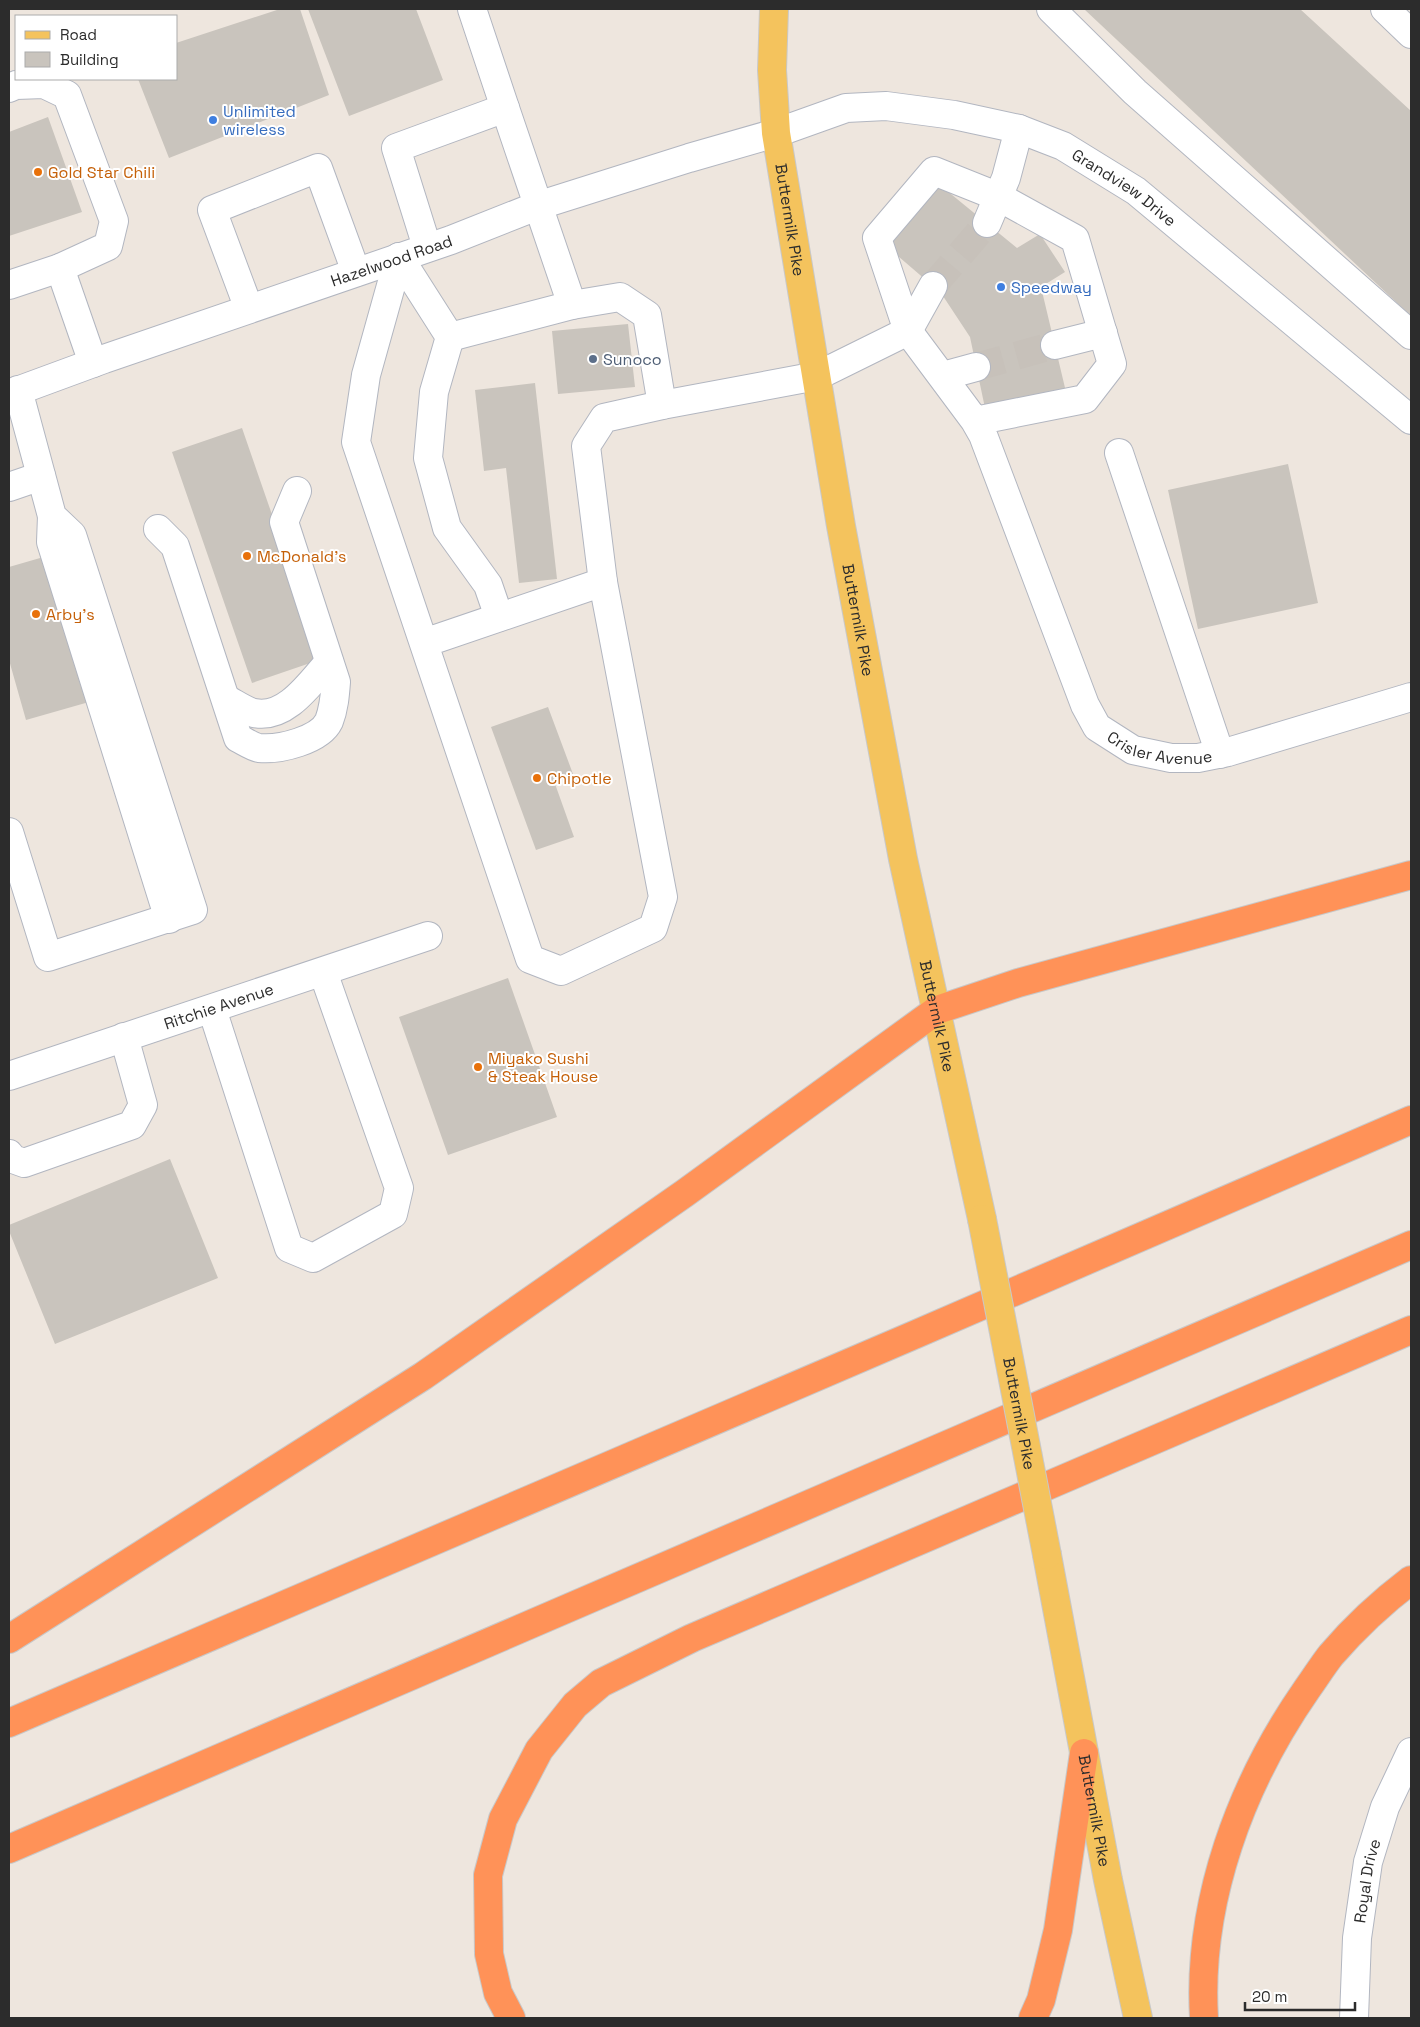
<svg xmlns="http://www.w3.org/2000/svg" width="1420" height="2027" viewBox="0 0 1420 2027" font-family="'Space Grotesk',sans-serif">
<rect width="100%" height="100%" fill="#eee6de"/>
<path fill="#c9c4bd" d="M280,9H300L329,95L169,158L138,79H176V43Z
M308,9H416L443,80L349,116Z
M1084,9H1300L1411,111V316Z
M48,117L82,212L9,236V132Z
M935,181L1017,248L1040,234L1065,272L1041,287L1066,392L985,408L970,337L941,293L884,244Z
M628,324L635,387L558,394L552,331Z
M535,383L557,579L519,583L506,468L484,471L475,390Z
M242,428L322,659L252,683L172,452Z
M1288,464L1318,603L1198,629L1168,490Z
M47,556L89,702L26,720L9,660V567Z
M548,707L573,774L554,781L574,837L536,850L491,727Z
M508,978L557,1117L448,1155L399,1017Z
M170,1159L218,1278L55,1344L9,1231V1225Z"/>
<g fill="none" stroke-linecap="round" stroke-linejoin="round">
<path stroke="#c7c1ba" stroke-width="28" stroke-dasharray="28 14" stroke-linecap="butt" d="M933,286L987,223
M976,367L1055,345"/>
<g stroke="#b2b6c0" stroke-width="30">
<g id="minor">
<path d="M1051,9L1135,92L1411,335"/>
<path d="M1385,9L1411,34"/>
<path d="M9,88L16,85L44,84L67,95L114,221L108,246L60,268L9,285"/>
<path d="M505,108L572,305"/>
<path d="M987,223L1006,178L1019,129"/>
<path d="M427,247L396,148L505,108L472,9"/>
<path d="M399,257L366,375L356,442L530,959L561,971L653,928L663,897L603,582L424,643"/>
<path d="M399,257L450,337L434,392L428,458L447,528L488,585L499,617"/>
<path d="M60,268L93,363"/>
<path d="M249,309L212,210L318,168L356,272"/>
<path d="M450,337L572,305L620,297L647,315L662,405"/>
<path d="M1055,345L1103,333"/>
<path d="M943,376L976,367"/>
<path id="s1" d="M9,394L104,359L451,240L537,206L689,158L776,133L846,108L886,106L954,115L1019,129L1063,146L1136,191L1411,420"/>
<path id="s2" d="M975,421L1085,399L1112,364L1075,239L999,197L934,171L877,238L908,331L975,421L983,435L1085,705L1097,727L1133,750L1171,758H1198L1228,752L1411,697"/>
<path d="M1119,453L1220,754"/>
<path d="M9,487L41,476"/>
<path d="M52,516L51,542L169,919"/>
<path d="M158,529L175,546L238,738C244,741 253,747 259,748C280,750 320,740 329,721C334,708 335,695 336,682L284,522L297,491"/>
<path d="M603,582L586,446L604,418L662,405L817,376L908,331L933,286"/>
<path d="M226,699C234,703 245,711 254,713C286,720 311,682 329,662"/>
<path d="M9,832L48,957L193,910L72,535L52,516L18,390"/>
<path d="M212,1009L289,1248L313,1258L393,1214L399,1188L323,972"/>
<path id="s3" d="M9,1076L428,936"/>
<path d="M9,1154L13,1159L24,1163L132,1125L143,1105L124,1037"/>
<path id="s4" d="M1354,2018L1357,1938L1368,1862L1385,1807L1411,1752"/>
</g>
</g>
<g stroke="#c8c8c8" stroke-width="30">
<g id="major">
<path id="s5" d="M774,9L772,70L776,133L841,526L903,859L982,1219"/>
<path id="s6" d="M1047,1555L1108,1880L1138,2018"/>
</g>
</g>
<g stroke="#c8c8c8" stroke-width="30">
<path id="highway" d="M9,1639L423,1376L685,1193L937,1010L1018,983L1411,875
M9,1723L914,1335L1411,1120
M9,1849L1411,1245
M511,2018L498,1993L489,1954L488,1875L503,1819L539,1750L575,1705L601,1683L692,1638L1411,1330
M1033,2018L1041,2000L1058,1930L1084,1753
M1204,2018C1197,1901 1241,1784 1307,1689C1315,1678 1323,1665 1331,1655C1355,1627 1382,1602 1411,1580"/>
</g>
<use href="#minor" stroke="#fff" stroke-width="28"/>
<use href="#major" stroke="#f4c35d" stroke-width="28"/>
<use href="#highway" stroke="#ff9258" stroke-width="28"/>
<g stroke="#c8c8c8" stroke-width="30" stroke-linecap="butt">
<g id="major-bridge">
<path id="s7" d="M982,1219L1047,1555"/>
</g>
</g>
<use href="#major-bridge" stroke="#f4c35d" stroke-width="28"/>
</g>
<g fill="#3f7fe0" stroke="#fff" stroke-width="2">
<circle cx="213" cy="120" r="5"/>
<circle cx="1001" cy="287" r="5"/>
</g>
<g fill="#e8710a" stroke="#fff" stroke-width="2">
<circle cx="38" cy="172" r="5"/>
<circle cx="247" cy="556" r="5"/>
<circle cx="36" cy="614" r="5"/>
<circle cx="537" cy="778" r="5"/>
<circle cx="478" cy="1067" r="5"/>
</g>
<circle fill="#5c6f8a" stroke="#fff" stroke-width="2" cx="593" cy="359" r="5"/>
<g text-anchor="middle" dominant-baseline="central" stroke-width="4" stroke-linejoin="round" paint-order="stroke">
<g font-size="16" fill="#366cbe" stroke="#fff" text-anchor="start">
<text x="223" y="111">Unlimited<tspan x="223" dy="18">wireless</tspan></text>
<text x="1011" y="287">Speedway</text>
</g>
<g font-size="16" fill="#c56008" stroke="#fff" text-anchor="start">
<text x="48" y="172">Gold Star Chili</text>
<text x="257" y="556">McDonald's</text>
<text x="46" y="614">Arby's</text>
<text x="547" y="778">Chipotle</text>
<text x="488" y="1058">Miyako Sushi<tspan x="488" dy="18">&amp; Steak House</tspan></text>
</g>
<g font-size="16" fill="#2c2c2c" stroke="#fff">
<text stroke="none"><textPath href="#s1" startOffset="1181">Grandview Drive</textPath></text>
<text stroke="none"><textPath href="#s5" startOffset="212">Buttermilk Pike</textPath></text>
<text stroke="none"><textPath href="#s1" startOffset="405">Hazelwood Road</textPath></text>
<text stroke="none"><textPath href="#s5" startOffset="618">Buttermilk Pike</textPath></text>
<text stroke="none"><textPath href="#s2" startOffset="1140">Crisler Avenue</textPath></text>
<text stroke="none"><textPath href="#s3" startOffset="221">Ritchie Avenue</textPath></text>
<text stroke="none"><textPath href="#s5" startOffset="1022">Buttermilk Pike</textPath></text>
<text stroke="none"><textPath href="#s7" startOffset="198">Buttermilk Pike</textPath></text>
<text stroke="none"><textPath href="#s6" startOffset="260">Buttermilk Pike</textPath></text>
<text stroke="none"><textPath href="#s4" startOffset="138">Royal Drive</textPath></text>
</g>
<g font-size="16" fill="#4e5e75" stroke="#fff" text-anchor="start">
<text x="603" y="359">Sunoco</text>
</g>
</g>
<rect width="1420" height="2027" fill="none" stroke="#2c2c2c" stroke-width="20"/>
<rect x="15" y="15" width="162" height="65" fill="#ffffff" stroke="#ababab"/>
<rect x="25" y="31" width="25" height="8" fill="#f4c35d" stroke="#ababab"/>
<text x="60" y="40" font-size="15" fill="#2c2c2c">Road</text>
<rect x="25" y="52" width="25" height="15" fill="#c9c4bd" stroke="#ababab"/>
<text x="60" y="65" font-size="15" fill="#2c2c2c">Building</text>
<path d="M1245 2002v8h110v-8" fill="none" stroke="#2c2c2c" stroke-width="2.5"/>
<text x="1252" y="2002" font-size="15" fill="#2c2c2c" stroke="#ffffff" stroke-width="4" paint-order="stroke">20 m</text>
</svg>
